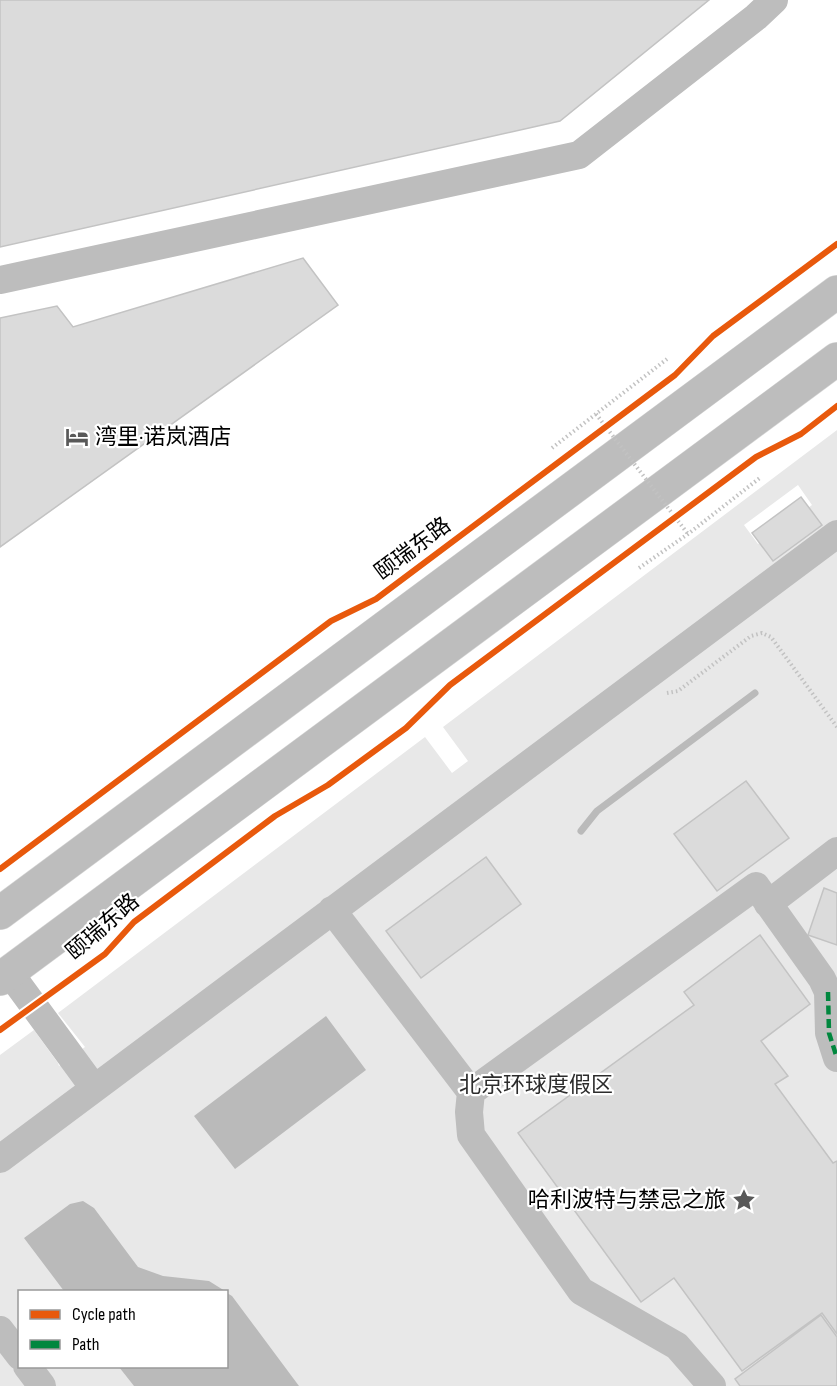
<svg xmlns="http://www.w3.org/2000/svg" width="837" height="1386" viewBox="0 0 837 1386" font-family="'Sofia Sans Condensed','Noto Sans SC',sans-serif">
<rect width="100%" height="100%" fill="#fff"/>
<path fill="#e8e8e8" fill-rule="evenodd" d="M837,430V1386H0V1055L34,1030L58,1063L59,1066L85,1047L58,1013L425,737L452,773L468,761L443,727ZM798,485L812,505L758,544L744,525ZM20,1292H226V1366H20Z"/>
<path fill="#bababa" d="M326,1016L366,1070L235,1169L194,1116Z
M83,1201L94,1208L138,1267L163,1276L209,1281L225,1291H64L24,1238L70,1204Z
M227,1293L232,1296L299,1386H134L119,1367L226,1366Z"/>
<g fill="none" stroke-linecap="round" stroke-linejoin="round">
<path stroke="#bababa" stroke-width="7" d="M581,831L597,811L755,693"/>
</g>
<path fill="#dbdbdb" stroke="#c3c3c3" stroke-width="1.5" d="M0,0H709L560,121L0,247Z
M303,258L338,305L0,547V318L57,306L73,327Z
M801,497L822,525L773,561L752,533Z
M746,781L789,838L717,891L674,834Z
M486,857L521,904L421,978L386,931Z
M824,888L837,893V945L808,935Z
M760,935L810,1004L761,1041L788,1076L775,1084L833,1163L837,1161V1334L822,1313L742,1371L674,1278L641,1302L518,1133L694,1005L684,992Z
M821,1315L837,1337V1386H740L735,1379Z"/>
<g fill="none" stroke-linecap="round" stroke-linejoin="round">
<g stroke="#dbdbdb" stroke-width="34">
<path id="major" d="M0,913L837,292
M0,979L837,359"/>
</g>
<path stroke="#c2c2c2" stroke-width="4" stroke-dasharray="1.5 3" stroke-linecap="butt" d="M552,448L667,359
M639,568L688,534L761,477
M667,693L678,691L751,636L762,633L771,637L837,727"/>
<path stroke="#bdbdbd" stroke-width="28" d="M0,280L579,155L756,17L774,0
M768,904L837,851
M332,910L471,1092L469,1112L471,1135L581,1291L677,1346L712,1386
M9,972L94,1088
M471,1092L756,886L822,979L828,992L829,1033L837,1058
M0,1159L837,534
M0,1330L20,1356
M27,1366L42,1386"/>
<use href="#major" stroke="#bdbdbd" stroke-width="33"/>
<path stroke="#c2c2c2" stroke-width="4" stroke-dasharray="1.5 3" stroke-linecap="butt" d="M596,414L688,534"/>
<path stroke="#00873e" stroke-width="4.5" stroke-dasharray="9 4.5" stroke-linecap="butt" d="M828,992L829,1033L837,1058"/>
<g stroke="#fff" stroke-width="10">
<path id="cycleway" d="M0,869L331,621L376,599L675,375L713,336L837,244
M0,1030L105,954L134,922L275,816L328,785L406,728L450,685L756,457L801,434L837,406"/>
</g>
<use href="#cycleway" stroke="#e8590c" stroke-width="6"/>
</g>
<defs>
<g id="hotel-bare" transform="scale(1.8)"><path d="M-6-4.5h1.5V1H6V5H4.5V3h-9V5H-6ZM-4 0a1.8 1.8 0 1 1 3.6 0ZM.5 0V-2.5h3Q6-2.5 6 0Z" fill="#595959" stroke="#fff" stroke-width="2.5" paint-order="stroke"/></g>
<g id="sight-bare" transform="scale(1.8)"><path d="M0-6L1.8-2.2L6-1.7L2.9 1.2L3.7 5.4L0 3.3L-3.7 5.4L-2.9 1.2L-6-1.7L-1.8-2.2Z" fill="#595959" stroke="#fff" stroke-width="2.5" paint-order="stroke"/></g>
</defs>
<g fill-rule="evenodd">
<use href="#hotel-bare" x="77" y="437"/>
<use href="#sight-bare" x="744" y="1200"/>
</g>
<g text-anchor="middle" dominant-baseline="central" stroke-width="4.5" stroke-linejoin="round" paint-order="stroke">
<g font-size="22" fill="#000" stroke="#fff" text-anchor="start">
<text x="95" y="437">湾里·诺岚酒店</text>
<text x="726" y="1200" text-anchor="end">哈利波特与禁忌之旅</text>
</g>
<g font-size="22" fill="#000" stroke="#fff">
<text transform="translate(413 549) rotate(-37)">颐瑞东路</text>
<text transform="translate(103 927) rotate(-41)">颐瑞东路</text>
</g>
<g font-size="22" fill="#2c2c2c" stroke="#fff">
<text x="536" y="1085">北京环球度假区</text>
</g>
</g>
<rect x="18" y="1290" width="210" height="78" fill="#ffffff" stroke="#999999" stroke-width="1.5"/>
<rect x="30" y="1310" width="30" height="9" fill="#e8590c" stroke="#999999" stroke-width="1.5"/>
<text x="72" y="1320" font-size="18" fill="#000000">Cycle path</text>
<rect x="30" y="1340" width="30" height="9" fill="#00873e" stroke="#999999" stroke-width="1.5"/>
<text x="72" y="1350" font-size="18" fill="#000000">Path</text>
</svg>
